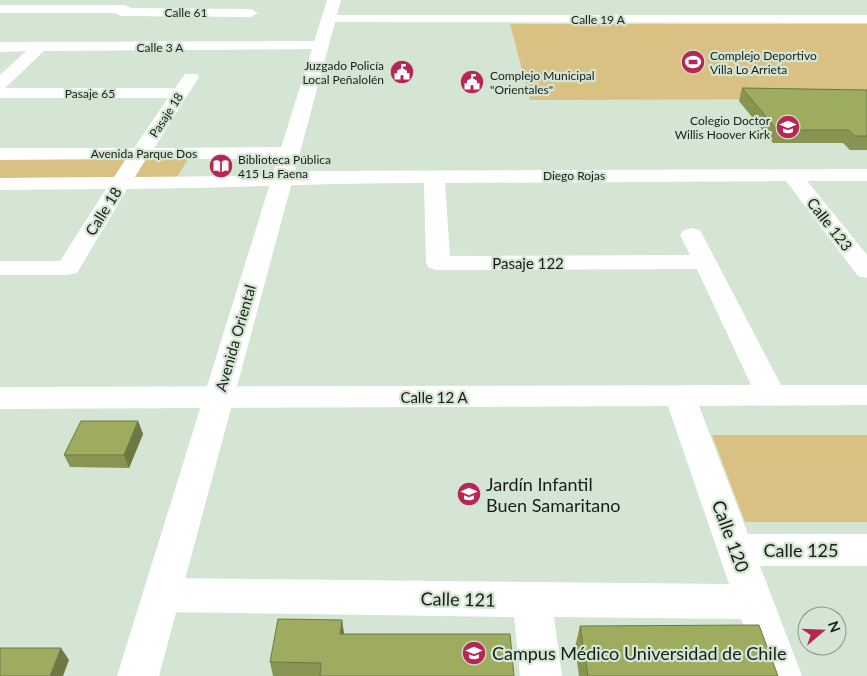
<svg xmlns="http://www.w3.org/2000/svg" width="867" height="676" viewBox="0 0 867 676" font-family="Lato,sans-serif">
<rect width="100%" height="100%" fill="#d4e5d3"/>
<path fill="#d8c183" d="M510,24H867V99L530,100Z
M190,156L177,177L0,178V157Z
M712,435H867V522H745Z"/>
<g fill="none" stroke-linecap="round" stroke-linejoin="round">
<path fill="#fff" fill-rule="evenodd" d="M0,5H125L131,8L251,9L258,13L251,17L121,16L115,13H0Z
M328,15H867V23L323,22L321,19Z
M321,41L326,43L329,46L326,49L44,51L5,88H175L185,74H197L199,77L154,148L289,147L296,149L299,153L296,157L289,159H146L135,177L243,176L315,171L867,169V181H807L867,255V278L858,276L786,181L445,183L450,256L690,255L680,235L684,230L692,228L700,230L781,385H867V405L699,406L748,534H867V566H760L802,676H760L741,619L554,617L562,676H520L514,617L161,612L147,607L142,595L147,583L161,578L729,584L668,406L0,409V387L751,385L697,269L438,270L429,268L426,263L424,183C325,183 226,188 127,189L77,273L68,275H0V261H60L106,189L0,190V178L114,177L126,159L0,160V148H134L168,98H0V75L26,51L0,52V42Z"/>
<path fill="#fff" fill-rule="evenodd" d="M327,0H341L159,676H117Z"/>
</g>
<path fill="#889452" d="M742,88L867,90V150H850L843,143H773L739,101Z
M138,421L143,434L129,468L70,467L64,455Z
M342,620L344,634L514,676H273L270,662Z
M580,626L778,676H579L575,647Z"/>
<path fill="#6f7842" d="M138,421L143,434L129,468L124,455Z
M342,620L344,634H340Z
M61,648L69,660L63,676H50Z"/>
<path fill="#9eac5f" stroke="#6f7842" d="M742,88L867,90V136H855L848,130H777Z
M81,421H138L124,455H64Z
M278,619L342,620L340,634H510L514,676H320L321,663L270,662Z
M759,625L778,676H588L580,626Z
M0,648H61L50,676H0Z"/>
<defs>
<g id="stadium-disc" transform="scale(1.25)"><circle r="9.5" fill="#b72753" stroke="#d4e5d3"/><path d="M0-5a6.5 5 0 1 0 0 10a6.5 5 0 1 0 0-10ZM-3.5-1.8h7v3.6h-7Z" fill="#fff"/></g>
<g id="civic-disc" transform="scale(1.25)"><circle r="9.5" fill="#b72753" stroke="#d4e5d3"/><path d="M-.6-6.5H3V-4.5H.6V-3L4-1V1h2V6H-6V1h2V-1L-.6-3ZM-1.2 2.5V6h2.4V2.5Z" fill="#fff"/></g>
<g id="school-disc" transform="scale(1.25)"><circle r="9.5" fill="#b72753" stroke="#d4e5d3"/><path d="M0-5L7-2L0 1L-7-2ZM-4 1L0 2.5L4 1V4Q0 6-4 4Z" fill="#fff"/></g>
<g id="library-disc" transform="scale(1.25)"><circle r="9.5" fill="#b72753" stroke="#d4e5d3"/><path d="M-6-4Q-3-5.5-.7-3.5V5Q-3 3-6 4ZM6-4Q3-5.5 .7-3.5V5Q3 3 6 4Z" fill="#fff"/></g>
<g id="university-disc" transform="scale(1.25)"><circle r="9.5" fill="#b72753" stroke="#d4e5d3"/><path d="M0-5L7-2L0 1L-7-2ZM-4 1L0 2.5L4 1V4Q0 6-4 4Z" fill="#fff"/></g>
</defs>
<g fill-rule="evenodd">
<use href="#stadium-disc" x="693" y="62"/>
<use href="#civic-disc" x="402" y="72"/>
<use href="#civic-disc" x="472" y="82"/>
<use href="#school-disc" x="788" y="127"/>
<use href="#library-disc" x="221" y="166"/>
<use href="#school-disc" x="469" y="494"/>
<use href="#university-disc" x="474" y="653"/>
</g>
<g text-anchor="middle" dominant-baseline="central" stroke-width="4.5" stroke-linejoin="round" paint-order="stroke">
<g font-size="12" fill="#181e17" stroke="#d4e5d3">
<text x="186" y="12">Calle 61</text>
<text x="598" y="19">Calle 19 A</text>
<text x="160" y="47">Calle 3 A</text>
<text x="90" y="93">Pasaje 65</text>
<text transform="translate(166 115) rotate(-57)">Pasaje 18</text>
<text x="144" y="153">Avenida Parque Dos</text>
<text x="574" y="175">Diego Rojas</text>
</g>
<g font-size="12" fill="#181e17" stroke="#d4e5d3" text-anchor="start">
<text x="710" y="55">Complejo Deportivo<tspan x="710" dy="14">Villa Lo Arrieta</tspan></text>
<text x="384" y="65" text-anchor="end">Juzgado Policía<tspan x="384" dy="14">Local Peñalolén</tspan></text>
<text x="490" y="75">Complejo Municipal<tspan x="490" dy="14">"Orientales"</tspan></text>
<text x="770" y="120" text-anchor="end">Colegio Doctor<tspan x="770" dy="14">Willis Hoover Kirk</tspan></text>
<text x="238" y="159">Biblioteca Pública<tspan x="238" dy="14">415 La Faena</tspan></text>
</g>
<g font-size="15" fill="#181e17" stroke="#d4e5d3">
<text transform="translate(103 211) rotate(-58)">Calle 18</text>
<text transform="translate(830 224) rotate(52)">Calle 123</text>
<text x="528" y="263">Pasaje 122</text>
<text transform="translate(235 338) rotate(-74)">Avenida Oriental</text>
<text x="434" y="397">Calle 12 A</text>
</g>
<g font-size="18" fill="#181e17" stroke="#d4e5d3" text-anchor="start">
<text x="486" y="484">Jardín Infantil<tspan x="486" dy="21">Buen Samaritano</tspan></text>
<text x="492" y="653">Campus Médico Universidad de Chile</text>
</g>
<g font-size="18" fill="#181e17" stroke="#d4e5d3">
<text transform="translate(731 536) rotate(70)">Calle 120</text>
<text x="801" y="550">Calle 125</text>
<text transform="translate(458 599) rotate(1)">Calle 121</text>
</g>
</g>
<g transform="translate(822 631) rotate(71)"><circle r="24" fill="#d4e5d3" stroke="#899588"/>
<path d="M0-4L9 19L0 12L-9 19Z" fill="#b72753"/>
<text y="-8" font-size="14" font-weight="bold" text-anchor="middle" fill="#181e17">N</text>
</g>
</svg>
